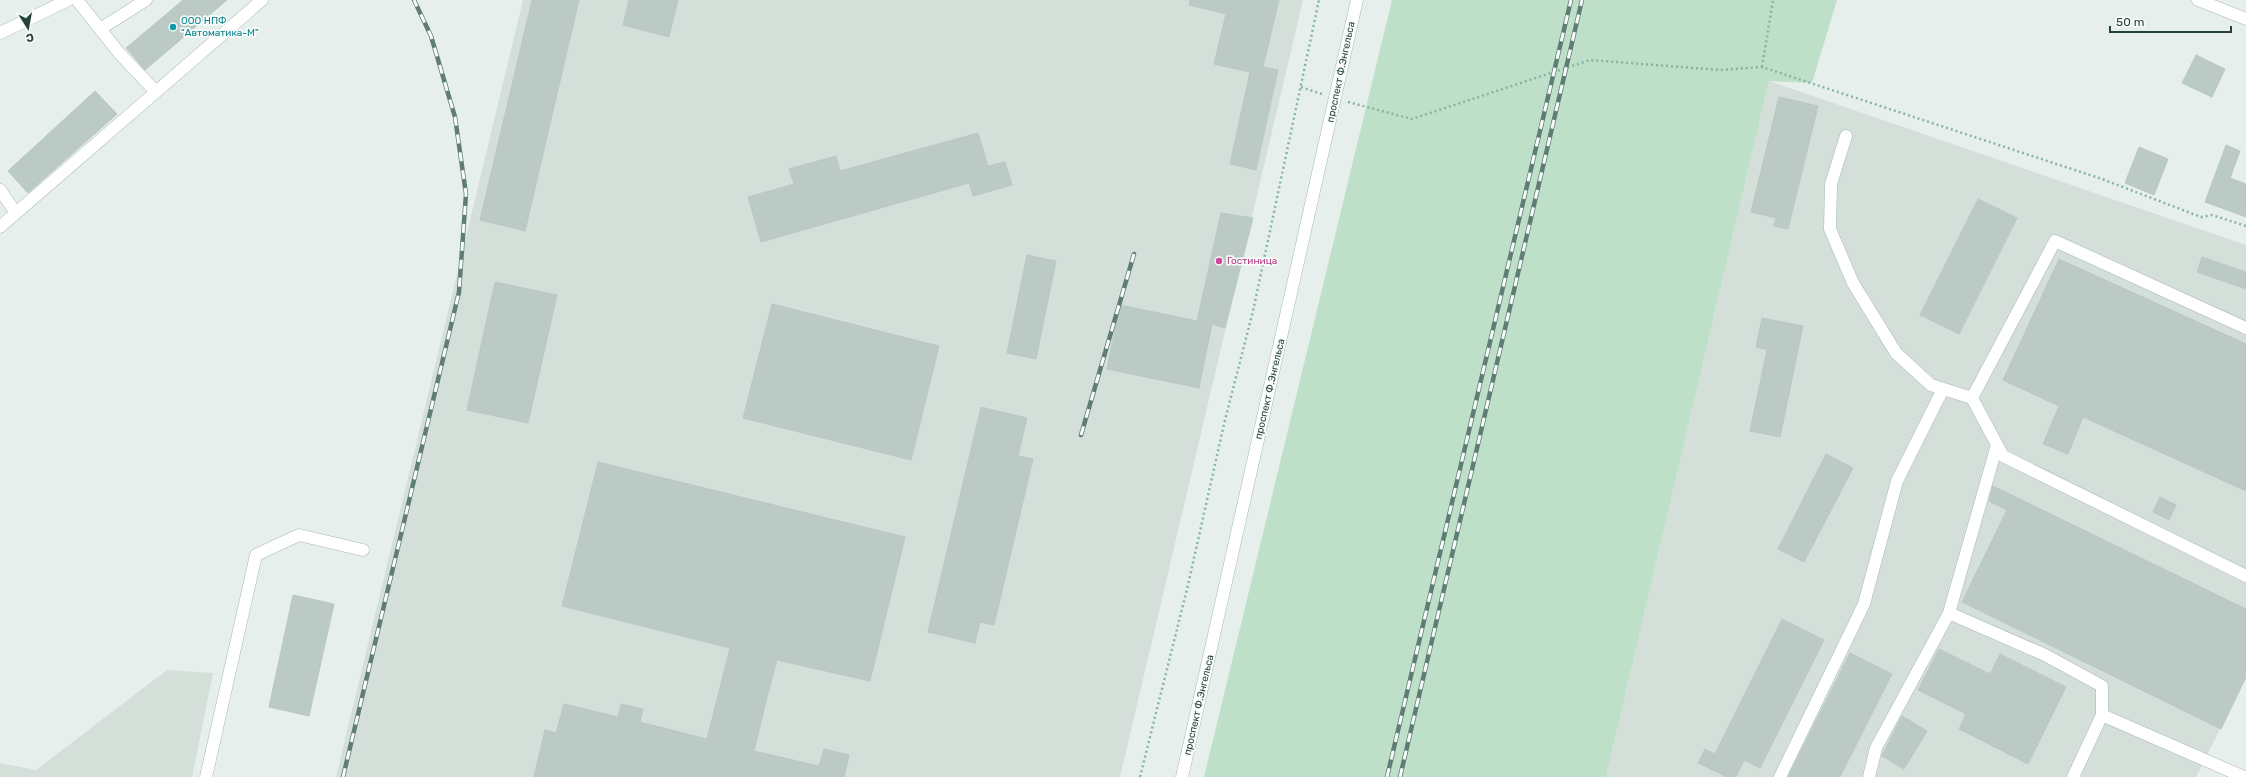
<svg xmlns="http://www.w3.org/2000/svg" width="2246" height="777" viewBox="0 0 2246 777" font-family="Rubik,sans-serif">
<rect width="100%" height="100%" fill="#e6efeb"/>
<path fill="#d4dfda" d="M523,0H1303L1120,777H336Z
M1769,81L2246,245V677L2196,777H1606Z
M167,670L213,673L192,777H0V763L36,770Z"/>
<path fill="#bfe0c8" d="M1392,0H1837L1812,83L1769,81L1606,777H1204Z"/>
<path fill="#bbcac4" stroke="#b8c9c2" d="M183,0H227L145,70L126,48Z
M532,0H579L525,231L480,220Z
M629,0H678L669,37L623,25Z
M1190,0H1279L1263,67L1278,70L1256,170L1230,164L1250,72L1214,64L1226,14L1189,5Z
M2196,55L2225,69L2212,97L2182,83Z
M95,91L117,114L28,193L8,171Z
M1779,97L1818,106L1788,229L1774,226L1776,218L1751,212Z
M978,133L988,166L1005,162L1012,185L973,196L969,183L761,242L748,197L794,184L789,169L836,156L840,171Z
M2226,145L2240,151L2230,178L2246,184V217L2205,202Z
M2139,147L2168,159L2154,195L2125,183Z
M1978,199L2017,218L1959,334L1920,315Z
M1221,213L1253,218L1225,328L1212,324L1199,388L1107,369L1120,305L1197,321Z
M1027,255L1056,261L1036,359L1007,353Z
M2202,257L2246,272V289L2197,272Z
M2059,259L2246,344V491L2083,417L2068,454L2043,444L2059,406L2003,380Z
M495,282L557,295L528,423L467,410Z
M772,304L939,346L911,460L743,418Z
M1762,318L1803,326L1780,437L1750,431L1767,350L1756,347Z
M981,407L1027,418L1018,456L1033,459L994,625L980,622L975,643L928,632Z
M1826,454L1853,468L1804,562L1778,549Z
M598,462L905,537L870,681L777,660L767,697L754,751L819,766L824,749L849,755L844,777H534L545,730L556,733L564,704L618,717L621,704L643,709L640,722L707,739L730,648L562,606Z
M1993,486L2246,609V677L2221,729L1962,602L2007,510L1989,501Z
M2160,497L2176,505L2169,520L2153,512Z
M293,595L334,604L309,716L269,707Z
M1782,619L1824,640L1760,768L1744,760L1736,777H1727L1698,763L1705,749L1715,754Z
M1939,649L1990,674L2000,654L2066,687L2028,764L1959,729L1966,714L1918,690Z
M1850,653L1892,674L1840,777H1788Z
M1902,716L1927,731L1904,769L1882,756Z"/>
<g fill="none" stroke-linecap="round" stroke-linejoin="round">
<g stroke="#a8b8b2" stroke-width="13">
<path id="minor" d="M77,0L120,54L156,92
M2198,0L2246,19
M100,29L146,0
M0,33L68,0
M1846,136L1831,184L1830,229L1853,283L1896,353L1931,385L1972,398
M0,190L16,213
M0,227L262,0
M2246,328L2055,241L1972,398L2003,456L2246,576
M1997,445L1949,613L2045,655L2102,686V715L2244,777
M206,777L256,555L299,535L363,550
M1182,777L1357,0
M1780,777L1864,604L1897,481L1943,389
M1869,777L1876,748L1949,613
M2073,777L2102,715"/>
</g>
<path stroke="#86b3a5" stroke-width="2.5" stroke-dasharray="2 3" stroke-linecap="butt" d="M1762,67L1773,0
M1301,87L1322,94
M1348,102L1412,119L1590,60L1720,70L1762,67L2102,179L2201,217L2212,215L2246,226
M1140,777L1188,585L1224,424L1253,311L1319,0"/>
<use href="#minor" stroke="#fff" stroke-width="12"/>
<g stroke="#5f7d75" stroke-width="4.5">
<path id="rail" d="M1081,435L1134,254
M343,777L459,292L466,194L455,117L431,36L414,0
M1387,777L1571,0
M1400,777L1582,0"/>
</g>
<use href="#rail" stroke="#f7fbf9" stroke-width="3" stroke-dasharray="9" stroke-linecap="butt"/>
</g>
<circle fill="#0f9aa8" stroke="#f7fbf9" stroke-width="1.5" cx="173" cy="27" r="4"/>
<circle fill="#d1479c" stroke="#f7fbf9" stroke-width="1.5" cx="1219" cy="261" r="4"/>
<g text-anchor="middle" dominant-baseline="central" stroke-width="3.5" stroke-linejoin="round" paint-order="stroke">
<g font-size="10" fill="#0d838f" stroke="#f7fbf9" text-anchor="start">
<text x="181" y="21">ООО НПФ<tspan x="181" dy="12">"Автоматика-М"</tspan></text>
</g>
<g font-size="10" fill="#24423a" stroke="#f7fbf9">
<text transform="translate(1341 72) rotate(-78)">проспект Ф.Энгельса</text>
<text transform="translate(1270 389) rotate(-77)">проспект Ф.Энгельса</text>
<text transform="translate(1199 705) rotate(-77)">проспект Ф.Энгельса</text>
</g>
<g font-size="10" fill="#b23c85" stroke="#f7fbf9" text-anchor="start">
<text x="1227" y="261">Гостиница</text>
</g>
</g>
<g transform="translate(28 28) rotate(169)" stroke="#f7fbf9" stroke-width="3" paint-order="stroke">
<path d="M0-3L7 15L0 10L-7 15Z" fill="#24423a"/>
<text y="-6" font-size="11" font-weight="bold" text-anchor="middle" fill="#24423a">С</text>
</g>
<path d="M2110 26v6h121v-6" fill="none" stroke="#24423a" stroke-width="2"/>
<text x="2116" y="26" font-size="12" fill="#24423a" stroke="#f7fbf9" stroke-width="3" paint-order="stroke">50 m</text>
</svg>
